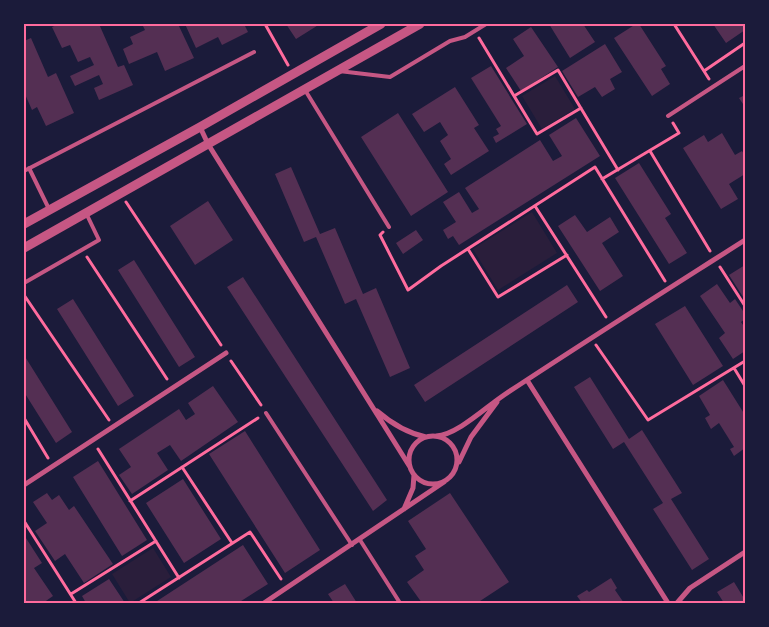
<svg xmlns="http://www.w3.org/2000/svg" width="769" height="627" viewBox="0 0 769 627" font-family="Overpass,sans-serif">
<rect width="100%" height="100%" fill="#1b1b3a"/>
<path fill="#2a1e3b" d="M555,76L575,109L542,129L522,96Z
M532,212L557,253L498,290L473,249Z
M153,548L171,577L130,603L112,574Z"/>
<path fill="#542f53" d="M59,24H99L118,67L124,65L133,85L99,100L94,88L103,84L99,75L75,86L70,76L94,65L90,57L78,62L70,45L62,48L52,27Z
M142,24H178L194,58L165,71L157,52L129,64L123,49L133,44L130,37L145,30Z
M185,24H244L248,32L222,45L218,37L196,48Z
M286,24H320L296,39Z
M549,24H583L595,42L570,58Z
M636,24H639L666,66L661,69L670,84L652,96L614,38Z
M713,24H745V30L726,43Z
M531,27L558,67L521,91L506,68L524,56L513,39Z
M31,38L48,77L56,73L74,113L46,126L37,107L32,110L24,92V41Z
M605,44L622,72L610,79L615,89L602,97L595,87L578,97L562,71Z
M491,66L527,124L496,143L493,137L499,134L496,129L501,126L471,78Z
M455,87L479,125L474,128L489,151L451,175L444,164L451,159L440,141L448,135L440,122L424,132L412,114Z
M745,95V107L739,98Z
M398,113L448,192L411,216L361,137Z
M576,118L600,156L459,245L453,236L448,239L443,230L456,222L443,202L459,192L472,213L479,209L465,188L540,140L553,161L562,156L549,135Z
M722,133L735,155L742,151L745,156V174L729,184L738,199L721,209L683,148L704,135L708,142Z
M639,163L671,214L665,218L687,253L669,264L615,178Z
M291,167L320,234L335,228L363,294L376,288L410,368L390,377L356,299L345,304L316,237L304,242L275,174Z
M208,201L233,240L195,265L170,226Z
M575,215L587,232L610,217L619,232L602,243L623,276L600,291L558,226Z
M416,230L423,240L403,254L396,243Z
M134,260L195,357L179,367L118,270Z
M745,265V300L729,275Z
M243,277L387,500L373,511L227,287Z
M717,284L730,303L735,299L745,314V319L741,322L745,328V351L733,359L719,338L725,333L700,296Z
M567,285L578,302L425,402L414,385Z
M73,299L134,396L118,406L57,309Z
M685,306L723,366L693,385L655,324Z
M24,355L72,432L56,443L24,392Z
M590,377L629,439L642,430L682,493L671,499L709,559L692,570L653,509L663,503L624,442L613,449L574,387Z
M723,380L745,415V448L734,456L730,449L734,447L719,423L711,429L705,418L710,415L699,396Z
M213,386L238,422L181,461L170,445L157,453L168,470L132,494L119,475L131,467L119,449L179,409L186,420L195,414L188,403Z
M245,431L320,550L285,573L209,454Z
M98,461L147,540L122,556L73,477Z
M183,479L221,539L184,563L146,503Z
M47,493L52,500L59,495L69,510L74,506L113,564L84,583L65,554L55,561L35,531L47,523L33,502Z
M450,493L509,582L477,603H422L407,582L424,570L415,556L426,549L408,521Z
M24,535L42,563L34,568L53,596L43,603H24Z
M243,545L268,584L238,603H154Z
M611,578L617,588L615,590L624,603H582L577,596L587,590L589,592Z
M109,579L125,603H86L82,596Z
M734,582L745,600V603H724L717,592Z
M345,584L357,603H334L328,594Z"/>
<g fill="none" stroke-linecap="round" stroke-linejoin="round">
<path stroke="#ff6b9d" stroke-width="3" d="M265,24L288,65
M674,24L709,79
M479,38L537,134L581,108
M704,71L745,43
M514,96L558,70L618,170
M650,151L710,251
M602,179L679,133L673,123
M126,202L221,345
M535,206L606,317
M383,232L380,235L408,290L441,266L595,167L665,281
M468,249L498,297L567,255
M87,257L167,379
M720,267L745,306
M24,295L109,420
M596,345L648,420L745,361
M231,361L261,405
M734,368L745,386
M24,418L48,458
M98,449L179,578
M182,467L232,543
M130,501L258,418
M24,521L76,603
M71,594L156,541
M139,603L250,532L281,579"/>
<path stroke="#c65784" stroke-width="4" d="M339,71L390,77L450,41L465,37L486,24
M305,90L389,227
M668,116L745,66
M29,168L49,209
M24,171L254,52
M24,283L99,240L86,213
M266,413L352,545
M360,540L400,603"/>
<path stroke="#c65784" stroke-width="5" d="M200,127L208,144L410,467
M527,380L668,603
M377,411C392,424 407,433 426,437
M409 460a24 24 0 1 1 48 0a24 24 0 1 1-48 0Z
M436,436C457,435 486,407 504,395C584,342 665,291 745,240
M459,462L471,437L497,402
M24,485L226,353
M404,509L413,488L414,475
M264,603L444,482
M677,603L690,588L745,552"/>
<path stroke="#c65784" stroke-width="9" d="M24,224L200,127L381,24
M24,248L420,24"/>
</g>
<rect width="769" height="627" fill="none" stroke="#1b1b3a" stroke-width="50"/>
<rect x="25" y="25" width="719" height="577" fill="none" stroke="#ff6b9d" stroke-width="2"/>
</svg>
